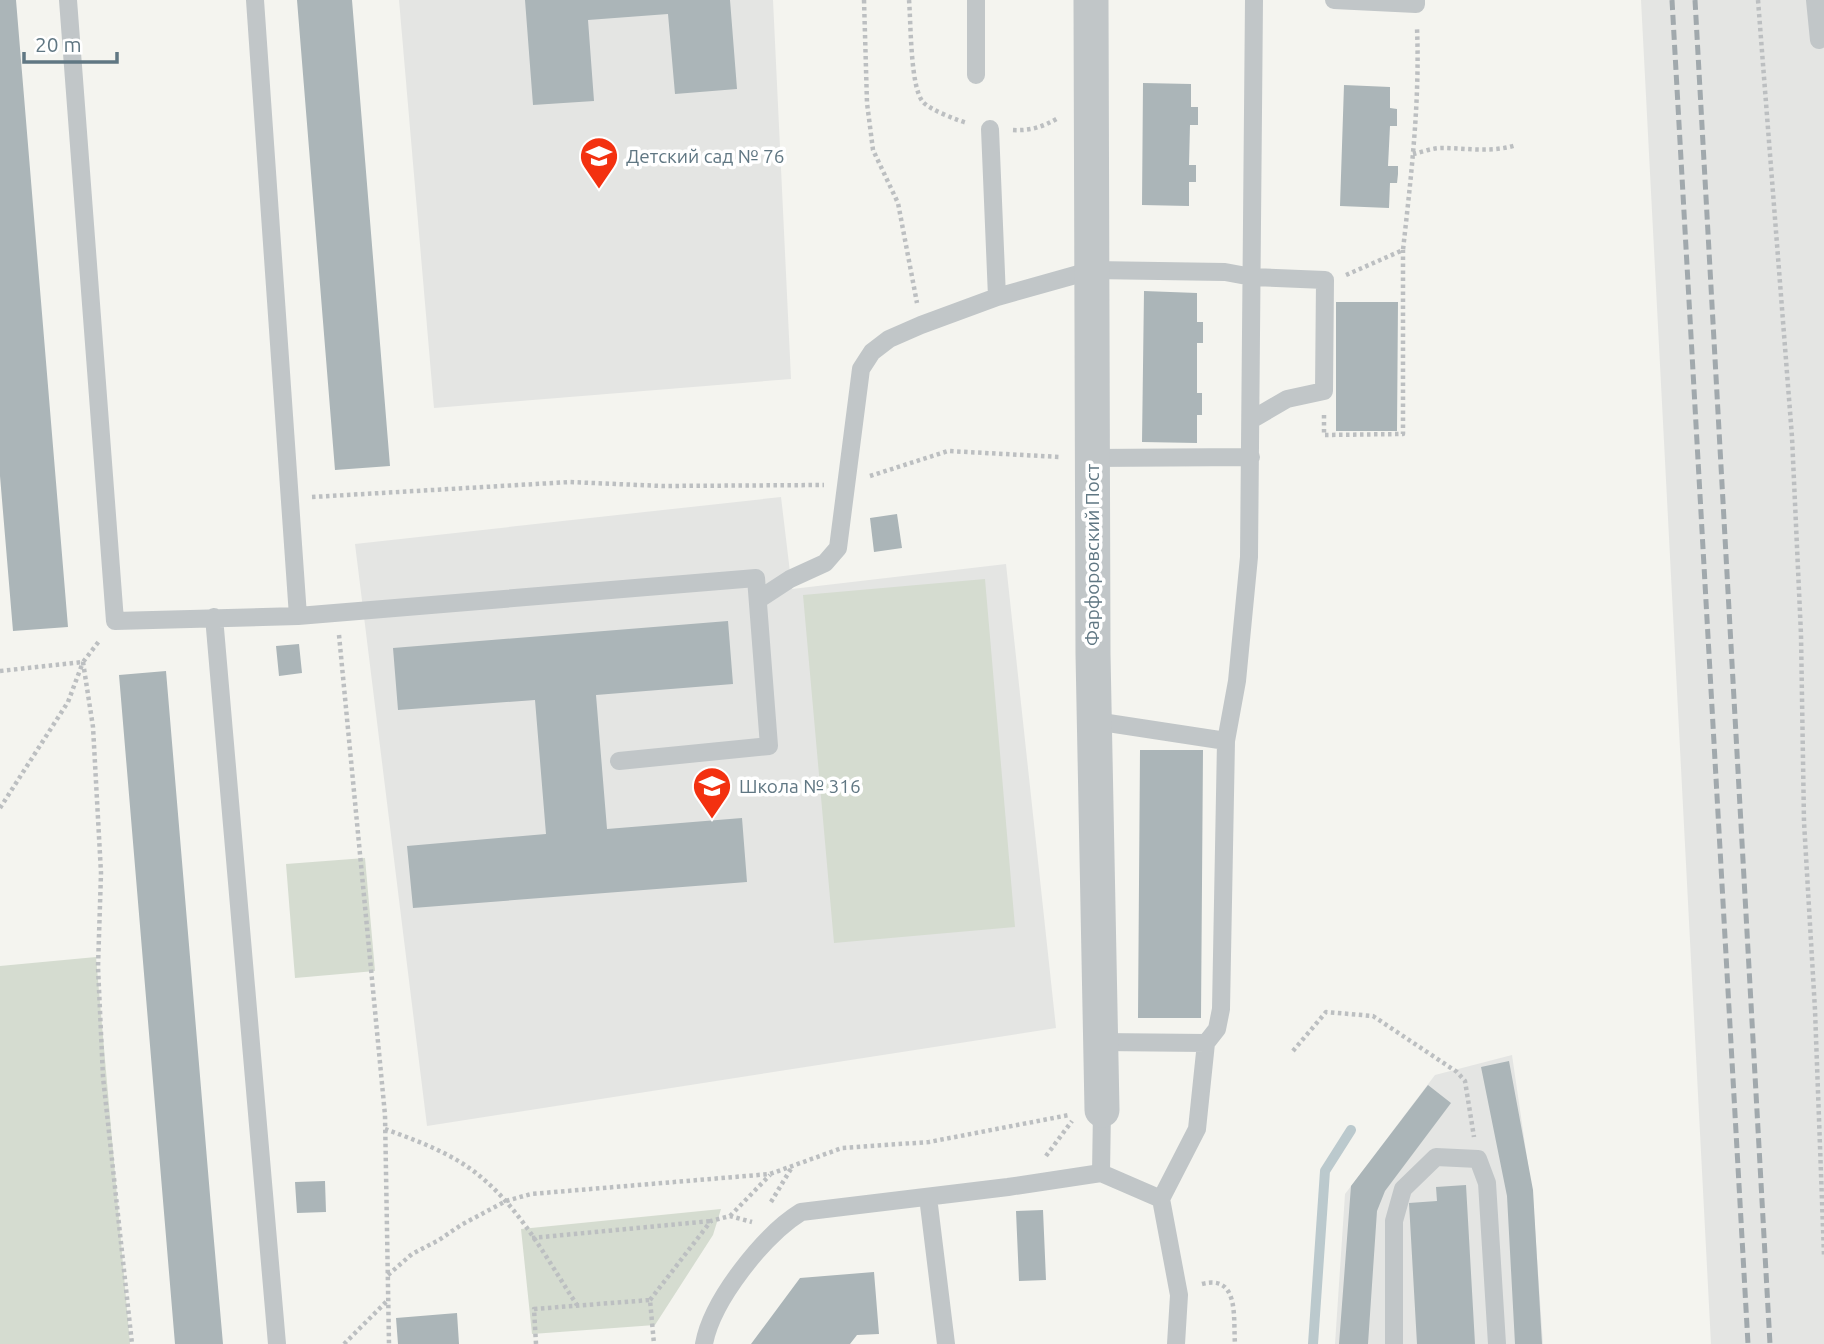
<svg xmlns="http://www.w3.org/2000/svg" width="1824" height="1344" viewBox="0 0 1824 1344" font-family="Ubuntu,sans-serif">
<rect width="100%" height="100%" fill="#f4f4ef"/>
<path fill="#e4e5e3" d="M399,0H773L791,379L434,408Z
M1641,0H1824V1344H1711Z
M781,497L792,589L1006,564L1056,1028L427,1126L355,544Z
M1512,1055L1533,1199L1543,1344H1335L1345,1194L1435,1075Z"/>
<path fill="#d5dcd0" d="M985,579L1015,927L834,943L803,595Z
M365,858L375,971L295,978L286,864Z
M96,957L130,1344H0V966Z
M721,1209L713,1235L655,1325L532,1334L521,1229Z"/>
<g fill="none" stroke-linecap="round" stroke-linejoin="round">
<path stroke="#bbc9cd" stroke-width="10" d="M1313,1344L1325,1171L1351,1130"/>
</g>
<path fill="#abb5b8" d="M0,0H16L68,627L13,631L0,476Z
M297,0H352L390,466L335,470Z
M525,0H730L737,89L675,94L668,14L588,20L594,101L533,105Z
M1143,83L1191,84V107H1198V125H1190L1189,165H1196V182H1189V206L1142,205Z
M1344,85L1390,87V108L1397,109V126H1390L1388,166H1398V174L1397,183H1390L1389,208L1340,206Z
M1144,291L1197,293V322H1203V343H1197V393H1202V415H1197V443L1142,442Z
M1336,302H1398L1397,431H1336Z
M897,514L902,548L874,552L870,518Z
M728,621L733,684L596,695L607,829L742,818L747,882L413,908L407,846L546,834L535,700L398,710L393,648Z
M299,644L302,673L279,676L276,646Z
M166,671L211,1207L223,1344H175L119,675Z
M1140,750H1203L1201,1018H1138Z
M1509,1061L1533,1190L1542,1344H1515L1507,1196L1481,1067Z
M1428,1085L1451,1103L1385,1191L1377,1211L1368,1344H1339L1351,1186Z
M325,1181L326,1212L297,1213L295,1182Z
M1466,1185L1475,1344H1417L1409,1203L1437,1201L1436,1187Z
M1043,1210L1046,1280L1019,1281L1016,1211Z
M874,1272L879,1334L857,1335L850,1344H751L800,1278Z
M457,1313L459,1344H398L396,1318Z"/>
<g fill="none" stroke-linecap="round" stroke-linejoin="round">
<path stroke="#bcbfc1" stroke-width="4.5" stroke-dasharray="3.5 3.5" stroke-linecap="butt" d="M864,0L867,103L873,150L898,203L917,303
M909,0C911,22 910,87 923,102C930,110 957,120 967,123
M1758,0L1792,437L1801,635L1804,822L1815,1010L1824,1255
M1013,130C1030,131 1043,127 1058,118
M1413,154C1422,152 1432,148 1442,148C1466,148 1492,153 1516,145
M1346,275L1403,250C1411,177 1420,102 1417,28
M1324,415V435L1403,434V250
M870,476L948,451L1060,457
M312,497L570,482L662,486L824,485
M339,635L385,1115L389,1344
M83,662L93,727L101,873L98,967L103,1077L132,1344
M0,671L83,662L100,640
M0,808L68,702L83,662
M1293,1051L1326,1012L1373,1016L1457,1072L1465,1081L1474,1137
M385,1129C418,1141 454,1154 481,1177C522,1211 548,1261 577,1305
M1046,1156L1072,1121
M771,1202L792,1167
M730,1216L770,1175
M532,1238L711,1221
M388,1275L412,1254L439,1240L461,1225L506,1201L531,1194L770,1174L842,1148L929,1142L1069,1115
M1202,1284C1240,1274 1233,1319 1235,1344
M650,1300L711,1221L730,1216L752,1222
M344,1344L387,1301
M536,1344L534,1309L650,1300L654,1344"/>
<path stroke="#c1c6c8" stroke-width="18" d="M68,0L115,621L298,616L756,578L769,746L619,761
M255,0L298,616
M1334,0L1416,4V0
M1815,0L1819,40
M976,75V0
M990,129L997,297
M1091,458L1251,457
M758,600L790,579L825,563L838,548L861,369L872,352L889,339L921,325L997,297L1093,270L1225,272L1252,277L1325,280L1324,391L1287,399L1251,420
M214,617L277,1344
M1095,721L1226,741
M1100,1042L1206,1043L1217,1029L1221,1009L1226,741L1237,681L1249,557L1254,0
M1101,1173L1102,1110
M928,1197L946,1344
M1161,1199L1197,1129L1206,1043
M704,1344C712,1300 764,1235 801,1212L1008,1187L1101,1173L1161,1199L1179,1295L1176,1344
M1394,1344V1221L1403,1189L1436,1157L1478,1159L1487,1183L1497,1344"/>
<path stroke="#c1c6c8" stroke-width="35" d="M1091,0L1093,654L1102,1110"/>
<path stroke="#a1a9ad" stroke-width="5" stroke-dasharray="10 5" stroke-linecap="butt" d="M1672,0L1748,1344
M1695,0L1770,1344"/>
</g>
<defs>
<g id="school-pin" transform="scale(2.0125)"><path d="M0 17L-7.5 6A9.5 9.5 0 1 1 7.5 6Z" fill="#f33110" stroke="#fff"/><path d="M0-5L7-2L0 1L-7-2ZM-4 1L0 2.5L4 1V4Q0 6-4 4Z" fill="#fff"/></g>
</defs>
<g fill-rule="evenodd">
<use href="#school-pin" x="599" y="156"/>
<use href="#school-pin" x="712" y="786"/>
</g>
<g text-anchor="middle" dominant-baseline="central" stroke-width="7" stroke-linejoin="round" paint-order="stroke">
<g font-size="19" fill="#607783" stroke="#fff" text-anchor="start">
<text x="626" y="156">Детский сад № 76</text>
<text x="739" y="786">Школа № 316</text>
</g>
<g font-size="19" fill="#607783" stroke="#fff">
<text transform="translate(1092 555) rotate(-90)">Фарфоровский Пост</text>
</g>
</g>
<path d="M24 52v10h93v-10" fill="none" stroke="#607783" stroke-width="3.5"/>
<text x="35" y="52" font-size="21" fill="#607783" stroke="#ffffff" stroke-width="5" paint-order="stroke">20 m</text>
</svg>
